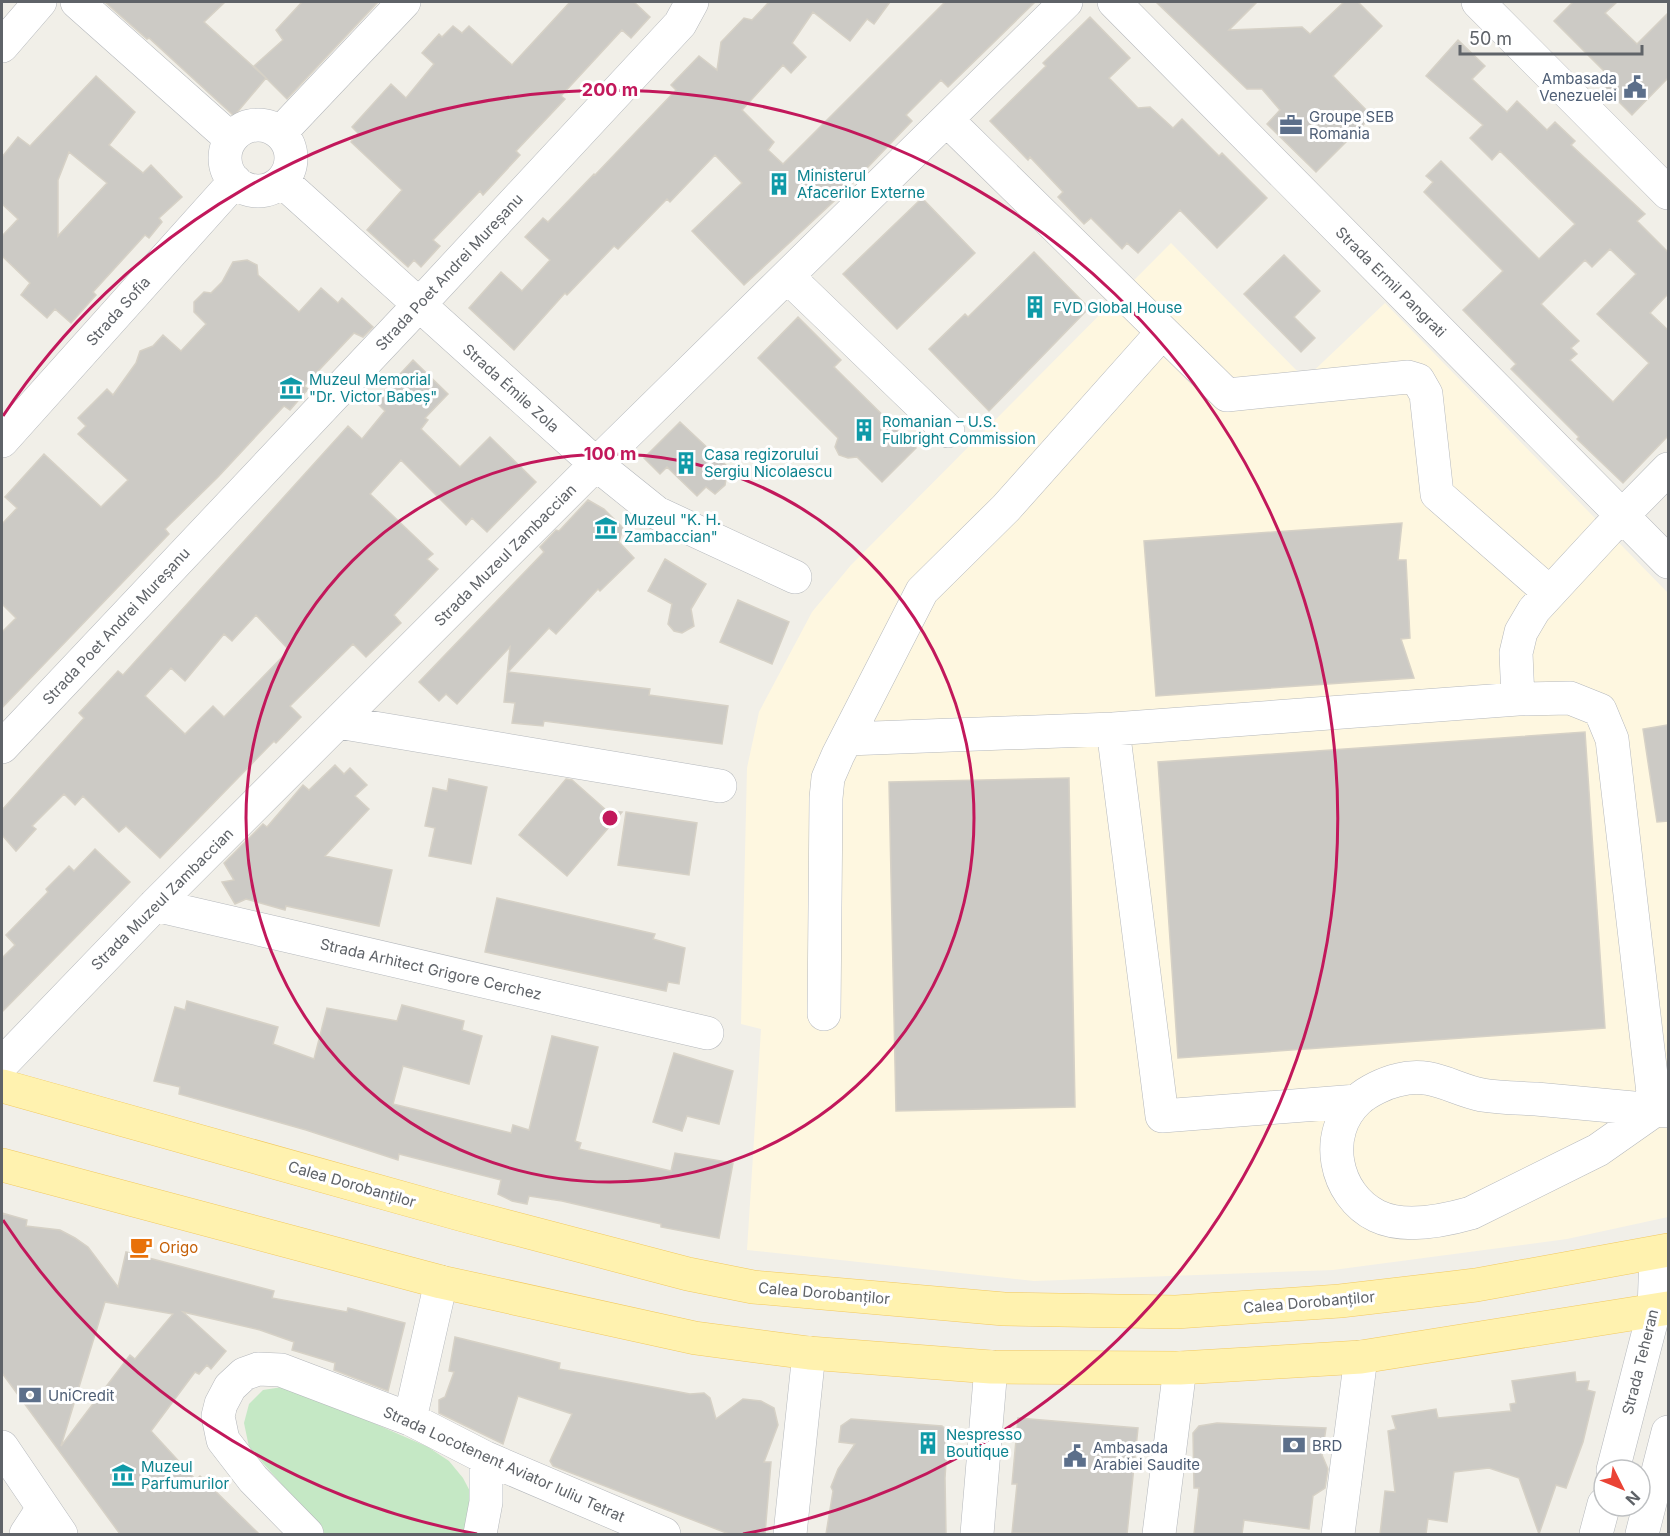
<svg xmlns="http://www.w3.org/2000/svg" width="1670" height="1536" viewBox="0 0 1670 1536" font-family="Inter,sans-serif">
<rect width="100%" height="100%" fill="#f1efe8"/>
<path fill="#fef7e0" d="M1171,243L1305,379L1385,303L1668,593V1217L1567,1239L1333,1270L1034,1281L747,1250L761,1029L741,1024L747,768L759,712L812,612L851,565Z"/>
<path fill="#c5e8c5" d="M289,1386L428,1447L449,1461L463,1478L473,1497L468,1534H325L249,1447L244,1423L249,1404L263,1390Z"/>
<path fill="#cccac5" stroke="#d6d1c6" stroke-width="1.5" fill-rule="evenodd" d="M105,2H225L204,22L266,78L234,116L149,38L147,39Z
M302,2H378L287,99L254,66L283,40L276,30Z
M570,2H634L650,17L631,38L622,30L561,96L565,99L516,151L520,155L483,195L480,191L433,240L440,246L421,267L414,260L408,267L367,230L402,190L351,142L358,133L352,127L391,84L406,98L434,64L422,53L439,34L442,37L453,26L462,33L469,26L512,65Z
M769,2H890L874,24L867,19L850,41L813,12L792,43L806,57L791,73L783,65L742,110L774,142L768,150L783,164L945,2H1035L948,87L941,80L906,115L912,121L846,190L744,285L692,231L742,183L715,155L670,202L667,199L618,249L614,246L567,295L565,293L514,350L469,308L501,272L522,291L550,260L525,237L543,218L548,222L594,174L595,175L676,90L671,85L699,56L717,70L721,42L744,18L752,20Z
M1156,2H1257L1229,30L1302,27L1310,34L1344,2H1358L1382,26L1333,76L1372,116L1316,172L1267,124L1280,110L1262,89H1247Z
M1573,2H1617L1605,13L1637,44L1668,13V78L1632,115L1599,82L1607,74L1554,21Z
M1090,17L1130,58L1109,78L1138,108L1150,107L1173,128L1182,119L1219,156L1222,153L1267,198L1217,248L1180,210L1138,253L1127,243L1122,249L1091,218L1084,224L1058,197L1063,192L1030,157L1028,160L990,121L1046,66L1043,63Z
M1458,40L1485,66L1472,79L1507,112L1517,101L1547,130L1555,122L1575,141L1571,145L1645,214L1637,221L1668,252V294L1650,313L1668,330V436L1623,483L1577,439L1579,437L1511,369L1516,364L1463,310L1503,271L1424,192L1433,182L1426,176L1441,161L1539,259L1575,224L1500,151L1492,160L1470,138L1483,125L1426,76ZM1610,249L1636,274L1597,314L1649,363L1613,402L1570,360L1577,354L1571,348L1579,341L1541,304L1585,260L1592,267Z
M96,76L135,112L109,145L143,173L151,165L182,197L159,218L162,222L149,238L145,235L93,292L96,295L71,323L55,309L47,318L21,295L30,283L2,256V236L18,219L2,204V157L18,137L30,146ZM69,152L107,183L58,236V180Z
M922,198L975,253L897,329L843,274Z
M1034,252L1089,308L989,411L929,349L965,314L968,317Z
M1284,255L1320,291L1294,317L1315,338L1301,352L1244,294Z
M247,260L257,265L258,275L299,312L321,288L338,303L342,298L373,327L363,337L354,333L304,386L308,389L290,410L284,406L218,477L165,529L169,534L2,708V632L16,618L2,604V524L17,508L5,497L44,454L101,507L128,480L78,434L86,426L78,418L107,389L113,395L136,363L140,351L153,346L163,335L181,351L206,324L194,312V302L204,292L211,293L222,282L233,262Z
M798,317L841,360L834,367L916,448L882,482L857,457L848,458L839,455L835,447L838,438L758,358Z
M413,360L448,394L425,418L428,420L421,429L460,467L490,437L536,482L487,532L472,518L466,525L401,460L370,494L433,554L427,559L438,569L394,615L401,623L366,657L353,644L290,706L301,717L276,743L274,741L160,858L126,826L119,832L83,796L75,805L64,794L32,826L36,829L16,851L2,835V810L84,718L79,713L118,671L123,675L348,426L362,439L385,411L375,401ZM256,615L289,650L224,717L213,706L185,734L145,696L171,668L185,681L224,634L232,641Z
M680,422L728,467L725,485L715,494L706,487L697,496L667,467L660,474L644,458Z
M588,500L604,509L623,528L619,542L634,558L600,591L598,589L556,634L549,628L508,672L650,689L649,695L728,706L722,744L544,721L543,726L512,723L515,703L504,702L510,647L457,704L446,694L439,701L419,682L544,552L540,547L556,530L559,531Z
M1402,523L1398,560H1406L1410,638L1401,639L1414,678L1156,696L1144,541Z
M665,559L706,584L691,609L694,626L682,633L674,631L668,624L672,604L648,591Z
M738,600L789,622L772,664L720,642Z
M1668,725V821L1657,822L1643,729Z
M1585,732L1605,1028L1178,1058L1158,762Z
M335,765L344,774L350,768L367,785L355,796L369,809L325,856L392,870L379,926L286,906L285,910L246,899L235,904L222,882L234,880L224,863L263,824L267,827L303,785L309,790Z
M1069,778L1075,1107L896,1111L889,782Z
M449,779L487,787L471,864L429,856L435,828L425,826L433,788L447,791Z
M566,779L572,780L606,810L622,812L567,876L519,835Z
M626,812L697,823L689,875L618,865Z
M95,849L130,882L2,1012V958L15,945L6,935L48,892L46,889L69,866L74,871Z
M497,898L655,934L653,939L685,948L679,984L668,982L666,991L485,952Z
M187,1001L278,1027L273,1044L314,1059L327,1008L397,1021L402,1005L464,1021L462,1030L482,1036L469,1084L403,1066L393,1104L511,1133L513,1125L529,1130L552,1036L598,1047L575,1141L581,1143L579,1149L671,1171L675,1153L733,1163L719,1238L661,1227V1224L562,1201L529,1196L527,1204L512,1201L498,1194L501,1180L399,1154L398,1160L306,1130L179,1094L180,1087L154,1081L175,1007L185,1010Z
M674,1053L733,1071L719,1124L687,1116L682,1131L653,1122Z
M2,1213L27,1220L26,1226L60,1230L75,1238L88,1247L118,1287L126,1252L274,1291L272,1298L347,1312L348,1308L405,1323L388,1391L334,1370L335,1363L292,1350L294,1342L260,1330L183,1312L226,1351L211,1369L207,1365L199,1374L195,1372L151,1431L196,1480L200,1476L259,1534H120L2,1373ZM105,1302L173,1314L135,1359L130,1355L61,1446Z
M455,1337L560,1363L559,1369L690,1394L704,1393L710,1398L716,1419L743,1399L761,1401L774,1408L778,1425L764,1462H771L765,1534H729L553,1466L550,1461L572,1414L518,1396L503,1444L439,1413V1400L445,1397L454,1372L449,1371Z
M1575,1372L1576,1382L1589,1381L1587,1390L1595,1392L1583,1442L1566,1488L1556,1485L1539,1534L1519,1478L1489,1468L1454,1472L1447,1522L1428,1519L1426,1534H1380L1385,1491L1395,1492L1388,1431L1396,1429L1392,1416L1436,1409L1438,1418L1511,1411L1510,1404L1516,1403L1512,1381Z
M1018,1418L1138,1428L1127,1534L1012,1533L1017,1484H1012Z
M851,1419L942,1426L948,1431L945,1478L946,1534H826L833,1491L831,1487L838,1469L855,1444L839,1442L841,1426Z
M1217,1423L1326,1428L1322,1455L1328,1469L1325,1488L1313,1496L1309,1529L1244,1520L1242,1534H1194L1199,1488H1194L1193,1433L1199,1426Z"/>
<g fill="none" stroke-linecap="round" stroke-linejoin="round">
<g stroke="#b5b8bc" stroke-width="34">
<path id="minor" d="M77,2L231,139
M1114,2L1668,562
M1478,2L1668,193
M2,46L40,2
M947,120L1227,395L1408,377L1418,380L1426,394L1437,494L1549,592
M225 158a33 33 0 1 1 66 0a33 33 0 1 1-66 0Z
M280,133L404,2
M282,181L596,464L657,513L795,577
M788,277L948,431
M2,441L235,181
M1518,699L1516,653L1521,632L1534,610L1607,531L1668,469
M338,722L720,786
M1113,729L1162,1116L1357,1101
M847,739L1113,729L1518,699L1570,698L1600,710L1612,739L1655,1110L1598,1150L1471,1213C1443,1221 1404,1229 1377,1216C1334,1195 1322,1133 1358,1100C1368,1091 1385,1083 1398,1080C1432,1071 1452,1089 1482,1095C1500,1098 1519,1098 1536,1099C1576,1103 1615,1106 1655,1110L1668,1111
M2,747L418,306L680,24L692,2
M155,905L707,1033
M824,1014L826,798L828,778L838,755L922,591L1006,508L1161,334
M2,1064L155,905L596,464L1066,2
M410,1419L441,1282
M2,1447L61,1534
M1613,1470L1654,1311L1656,1253
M26,1534L43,1508
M307,1534L253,1479L223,1440L218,1416L221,1404L230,1387L244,1374L258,1369L281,1370L410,1419L486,1458L664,1534
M480,1534L486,1502V1458
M790,1534L809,1353
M977,1534L991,1367
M1159,1534L1180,1368
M1338,1534L1361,1357
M1596,1534L1604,1504
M1642,1534L1668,1432"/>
</g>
<g stroke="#f2c960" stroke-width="34">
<path id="major" d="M2,1086L463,1215L688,1274L753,1287L1004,1309L1176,1312L1340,1301L1476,1285L1668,1250
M2,1165L441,1282L695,1338L809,1353L991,1367L1180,1368L1361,1357L1668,1308"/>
</g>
<use href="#minor" stroke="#fff" stroke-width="33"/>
<use href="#major" stroke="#fff2af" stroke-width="33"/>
</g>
<g fill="none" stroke="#c2185b" stroke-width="3">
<circle cx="610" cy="818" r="364"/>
<path d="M477 1534A728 728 0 0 1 3 1220M3 416A728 728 0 1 1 743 1534"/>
</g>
<defs>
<g id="civic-bare" transform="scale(1.8)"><path d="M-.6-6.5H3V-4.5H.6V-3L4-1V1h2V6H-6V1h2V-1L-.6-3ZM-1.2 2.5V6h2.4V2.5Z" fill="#5c6f8a" stroke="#fff" stroke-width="2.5" paint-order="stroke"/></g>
<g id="office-bare" transform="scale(1.8)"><path d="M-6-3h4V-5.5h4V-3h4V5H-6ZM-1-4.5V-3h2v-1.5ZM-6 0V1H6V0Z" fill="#5c6f8a" stroke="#fff" stroke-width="2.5" paint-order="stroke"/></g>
<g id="building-bare" transform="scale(1.8)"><path d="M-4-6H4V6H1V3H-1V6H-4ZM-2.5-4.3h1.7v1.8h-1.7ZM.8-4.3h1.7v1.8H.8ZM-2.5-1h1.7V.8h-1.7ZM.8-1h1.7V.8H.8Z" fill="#0f9aa8" stroke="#fff" stroke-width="2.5" paint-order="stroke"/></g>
<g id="museum-bare" transform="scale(1.8)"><path d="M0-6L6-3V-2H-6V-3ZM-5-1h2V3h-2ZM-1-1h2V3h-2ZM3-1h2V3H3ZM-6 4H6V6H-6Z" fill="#0f9aa8" stroke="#fff" stroke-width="2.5" paint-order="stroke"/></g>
<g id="cafe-bare" transform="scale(1.8)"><path d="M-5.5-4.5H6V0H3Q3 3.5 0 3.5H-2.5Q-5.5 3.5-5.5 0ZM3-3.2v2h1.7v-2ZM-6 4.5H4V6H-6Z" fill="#e8710a" stroke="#fff" stroke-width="2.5" paint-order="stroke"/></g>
<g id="bank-bare" transform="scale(1.8)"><path d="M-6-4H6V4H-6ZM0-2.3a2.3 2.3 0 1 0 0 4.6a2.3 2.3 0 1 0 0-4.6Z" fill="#5c6f8a" stroke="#fff" stroke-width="2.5" paint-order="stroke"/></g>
</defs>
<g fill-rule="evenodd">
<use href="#civic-bare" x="1635" y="87"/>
<use href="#office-bare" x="1291" y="125"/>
<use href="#building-bare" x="779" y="184"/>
<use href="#building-bare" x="1035" y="307"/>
<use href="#museum-bare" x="291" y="388"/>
<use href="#building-bare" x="864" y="430"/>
<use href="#building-bare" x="686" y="463"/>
<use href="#museum-bare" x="606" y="528"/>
<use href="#cafe-bare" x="141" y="1247"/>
<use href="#bank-bare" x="30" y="1395"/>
<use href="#building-bare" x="928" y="1443"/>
<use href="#bank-bare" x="1294" y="1445"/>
<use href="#civic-bare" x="1075" y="1456"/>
<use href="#museum-bare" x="123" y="1475"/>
</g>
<g text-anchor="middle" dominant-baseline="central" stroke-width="6" stroke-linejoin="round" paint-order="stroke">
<g font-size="15" fill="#4e5e75" stroke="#fff" text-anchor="start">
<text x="1617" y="78" text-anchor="end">Ambasada<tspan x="1617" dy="17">Venezuelei</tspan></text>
<text x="1309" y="116">Groupe SEB<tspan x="1309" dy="17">Romania</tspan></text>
<text x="48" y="1395">UniCredit</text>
<text x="1312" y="1445">BRD</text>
<text x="1093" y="1447">Ambasada<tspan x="1093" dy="17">Arabiei Saudite</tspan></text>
</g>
<g font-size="15" fill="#0d838f" stroke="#fff" text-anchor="start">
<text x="797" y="175">Ministerul<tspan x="797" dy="17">Afacerilor Externe</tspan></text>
<text x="1053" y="307">FVD Global House</text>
<text x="309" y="379">Muzeul Memorial<tspan x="309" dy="17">"Dr. Victor Babeș"</tspan></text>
<text x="882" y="421">Romanian – U.S.<tspan x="882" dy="17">Fulbright Commission</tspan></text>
<text x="704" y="454">Casa regizorului<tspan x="704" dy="17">Sergiu Nicolaescu</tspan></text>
<text x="624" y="519">Muzeul "K. H.<tspan x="624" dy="17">Zambaccian"</tspan></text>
<text x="946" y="1434">Nespresso<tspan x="946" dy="17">Boutique</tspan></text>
<text x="141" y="1466">Muzeul<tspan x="141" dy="17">Parfumurilor</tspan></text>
</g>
<g font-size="15" fill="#5f6368" stroke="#fff">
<text transform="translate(449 272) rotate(-47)">Strada Poet Andrei Mureșanu</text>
<text transform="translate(1391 282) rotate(45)">Strada Ermil Pangrati</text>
<text transform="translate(118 311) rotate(-48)">Strada Sofia</text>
<text transform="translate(511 388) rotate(42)">Strada Émile Zola</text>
<text transform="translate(505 555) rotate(-45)">Strada Muzeul Zambaccian</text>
<text transform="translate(116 626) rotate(-47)">Strada Poet Andrei Mureșanu</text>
<text transform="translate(162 899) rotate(-45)">Strada Muzeul Zambaccian</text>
<text transform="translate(431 969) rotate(13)">Strada Arhitect Grigore Cerchez</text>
<text transform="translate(352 1184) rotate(16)">Calea Dorobanților</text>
<text transform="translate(824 1293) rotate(5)">Calea Dorobanților</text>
<text transform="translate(1309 1302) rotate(-5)">Calea Dorobanților</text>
<text transform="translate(1640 1362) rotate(-76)">Strada Teheran</text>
<text transform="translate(504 1464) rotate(24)">Strada Locotenent Aviator Iuliu Tetrat</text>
</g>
<g font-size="15" fill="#c56008" stroke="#fff" text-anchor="start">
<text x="159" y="1247">Origo</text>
</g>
</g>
<circle cx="610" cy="818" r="9" fill="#c2185b" stroke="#fff" stroke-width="3"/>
<g font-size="18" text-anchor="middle" font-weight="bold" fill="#c2185b" stroke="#fff" stroke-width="6" stroke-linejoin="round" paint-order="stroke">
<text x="610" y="96">200 m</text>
<text x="610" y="460">100 m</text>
</g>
<rect width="1670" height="1536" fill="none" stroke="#5f6368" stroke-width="6"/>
<g transform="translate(1622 1488) rotate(133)"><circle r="28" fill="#ffffff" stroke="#bfc1c3" stroke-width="1.5"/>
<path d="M0-4.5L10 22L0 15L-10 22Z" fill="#ea4335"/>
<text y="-9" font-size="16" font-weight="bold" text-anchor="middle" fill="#5f6368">N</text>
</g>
<path d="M1460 45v9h182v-9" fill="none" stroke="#5f6368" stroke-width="3"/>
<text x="1469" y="45" font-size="18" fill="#5f6368" stroke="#ffffff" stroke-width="4.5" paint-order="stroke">50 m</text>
</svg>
